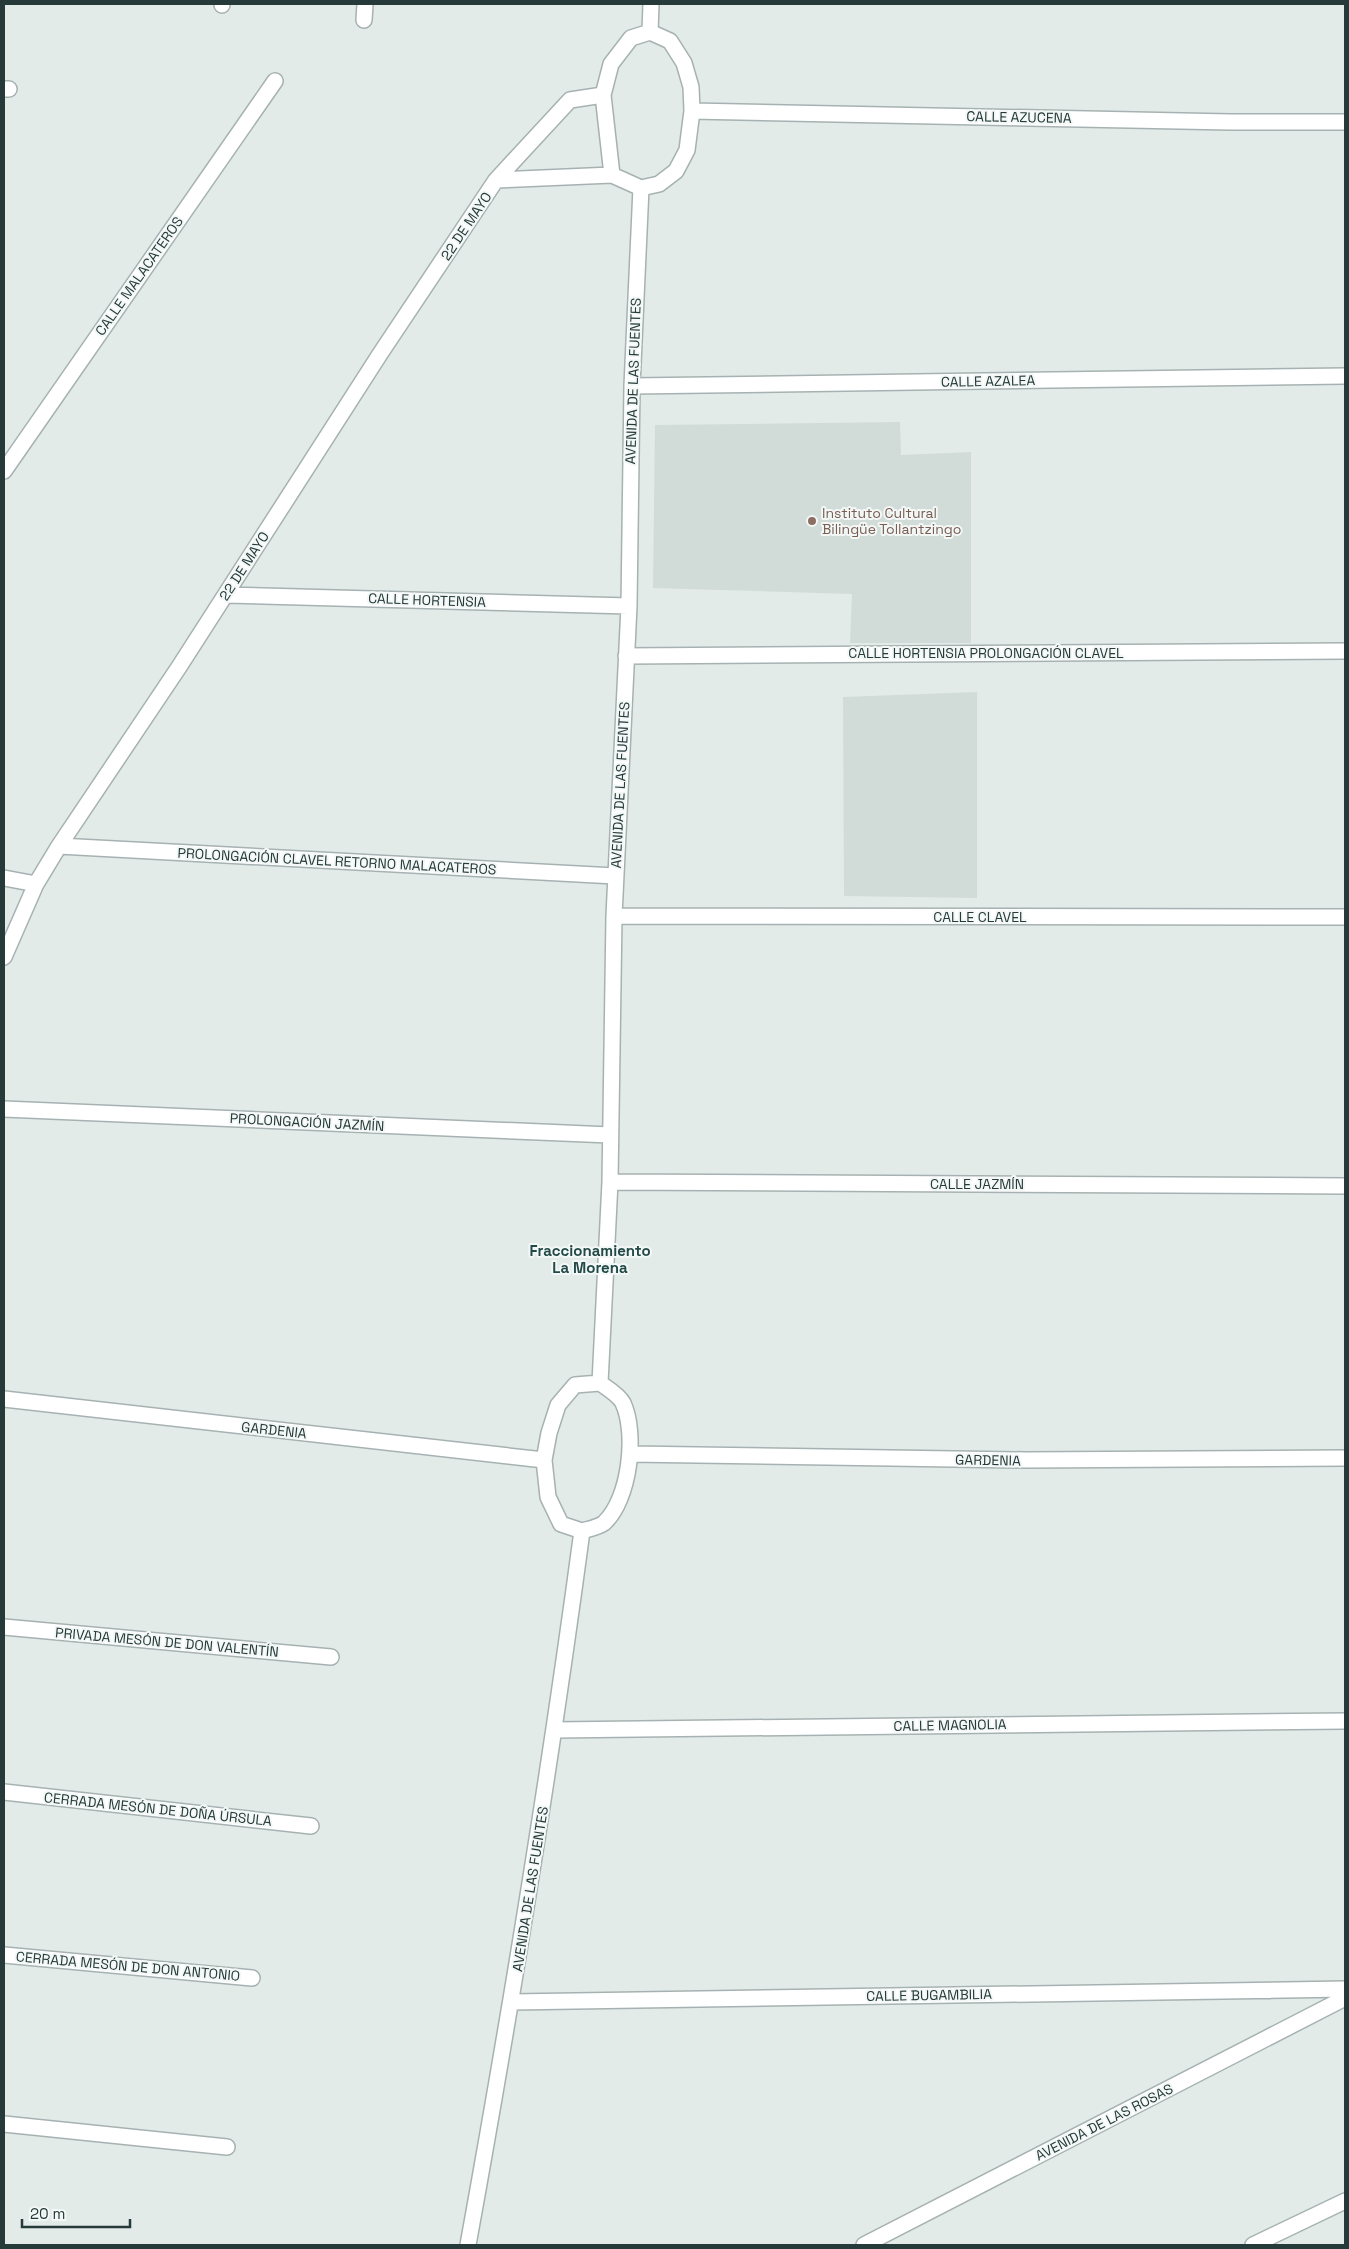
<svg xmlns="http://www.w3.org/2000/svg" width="1349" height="2249" viewBox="0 0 1349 2249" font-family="'Space Grotesk',sans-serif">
<rect width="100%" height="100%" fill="#e3ebe9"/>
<path fill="#d1dbd8" d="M900,422L901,455L971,452V643H850L852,594L653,588L655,425Z
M977,692V898L844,896L843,697Z"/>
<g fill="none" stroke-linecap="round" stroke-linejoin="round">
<g stroke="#a6b2b1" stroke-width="18">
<path id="pedestrian" d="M4,89H9"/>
</g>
<g stroke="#a6b2b1" stroke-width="18">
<path id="minor" d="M222,5V4
M364,20L365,4
M650,32L670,41L684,63L691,87L692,111L687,150L676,171L659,184L641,188L612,175L603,95L611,64L631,38Z
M650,32L651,4
M692,111L1230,122H1345
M496,180L612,175
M632,386L1345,376
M4,471L275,81
M226,595L629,606
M626,656L1345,651
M59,846L615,876
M4,878L36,884
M614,916L1345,917
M4,957L36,884L59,846L179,667L380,354L496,180L570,100L603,95
M4,1109L610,1135
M610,1182L1345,1186
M600,1383L610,1182L614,916L629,606L632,386L641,188
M600,1383C607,1388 619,1395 623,1403C637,1433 630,1499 604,1523C599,1527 589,1529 582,1531L561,1524L548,1497L544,1460L549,1433L558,1405L575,1385Z
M4,1399L544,1460
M631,1454L1026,1460L1345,1458
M4,1627L331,1657
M555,1730L1345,1721
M4,1792L311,1826
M4,1955L252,1978
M512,2002L1345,1989
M4,2124L227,2147
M468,2245C511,2008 550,1770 582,1531
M864,2245L1345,1998"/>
</g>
<g stroke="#a6b2b1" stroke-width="18">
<path id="tertiary" d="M1253,2245L1345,2201"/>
</g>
<use href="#pedestrian" stroke="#fff" stroke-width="15"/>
<use href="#minor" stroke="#fff" stroke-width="15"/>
<use href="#tertiary" stroke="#fff" stroke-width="15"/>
</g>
<circle fill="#8d6e63" stroke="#f3f8f7" stroke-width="2" cx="812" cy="521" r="5"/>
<g text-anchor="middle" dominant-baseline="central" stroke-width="4" stroke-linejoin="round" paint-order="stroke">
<g font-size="14" fill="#253a39" stroke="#f3f8f7">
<text transform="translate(1019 117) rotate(1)">CALLE AZUCENA</text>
<text transform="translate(466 226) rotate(-56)">22 DE MAYO</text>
<text transform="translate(139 276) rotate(-55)">CALLE MALACATEROS</text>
<text transform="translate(633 381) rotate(-88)">AVENIDA DE LAS FUENTES</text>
<text transform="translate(988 381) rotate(-1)">CALLE AZALEA</text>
<text transform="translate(244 566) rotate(-57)">22 DE MAYO</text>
<text transform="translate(427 600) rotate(2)">CALLE HORTENSIA</text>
<text x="986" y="653">CALLE HORTENSIA PROLONGACIÓN CLAVEL</text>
<text transform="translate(620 785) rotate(-87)">AVENIDA DE LAS FUENTES</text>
<text transform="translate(337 861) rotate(3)">PROLONGACIÓN CLAVEL RETORNO MALACATEROS</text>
<text x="980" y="917">CALLE CLAVEL</text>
<text transform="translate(307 1122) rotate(3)">PROLONGACIÓN JAZMÍN</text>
<text x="977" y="1184">CALLE JAZMÍN</text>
<text transform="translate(274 1430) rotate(6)">GARDENIA</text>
<text transform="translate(988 1460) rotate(1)">GARDENIA</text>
<text transform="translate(167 1642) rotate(5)">PRIVADA MESÓN DE DON VALENTÍN</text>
<text transform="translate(950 1725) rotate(-1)">CALLE MAGNOLIA</text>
<text transform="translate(158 1809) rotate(6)">CERRADA MESÓN DE DOÑA ÚRSULA</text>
<text transform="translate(530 1889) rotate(-81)">AVENIDA DE LAS FUENTES</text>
<text transform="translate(128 1966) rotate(5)">CERRADA MESÓN DE DON ANTONIO</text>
<text transform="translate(929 1995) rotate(-1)">CALLE BUGAMBILIA</text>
<text transform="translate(1104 2122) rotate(-27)">AVENIDA DE LAS ROSAS</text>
</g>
<g font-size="14" fill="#785e54" stroke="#f3f8f7" text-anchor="start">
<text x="822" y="513">Instituto Cultural<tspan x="822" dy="16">Bilingüe Tollantzingo</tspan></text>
</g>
<g font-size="15" font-weight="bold" fill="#234a48" stroke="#f3f8f7">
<text x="590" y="1250">Fraccionamiento<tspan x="590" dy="17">La Morena</tspan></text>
</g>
</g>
<rect width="1349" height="2249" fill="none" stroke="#253a39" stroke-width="10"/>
<path d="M22 2219v8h108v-8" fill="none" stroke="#253a39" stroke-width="2.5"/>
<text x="30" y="2219" font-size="15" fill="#253a39" stroke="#f3f8f7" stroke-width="4" paint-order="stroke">20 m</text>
</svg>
